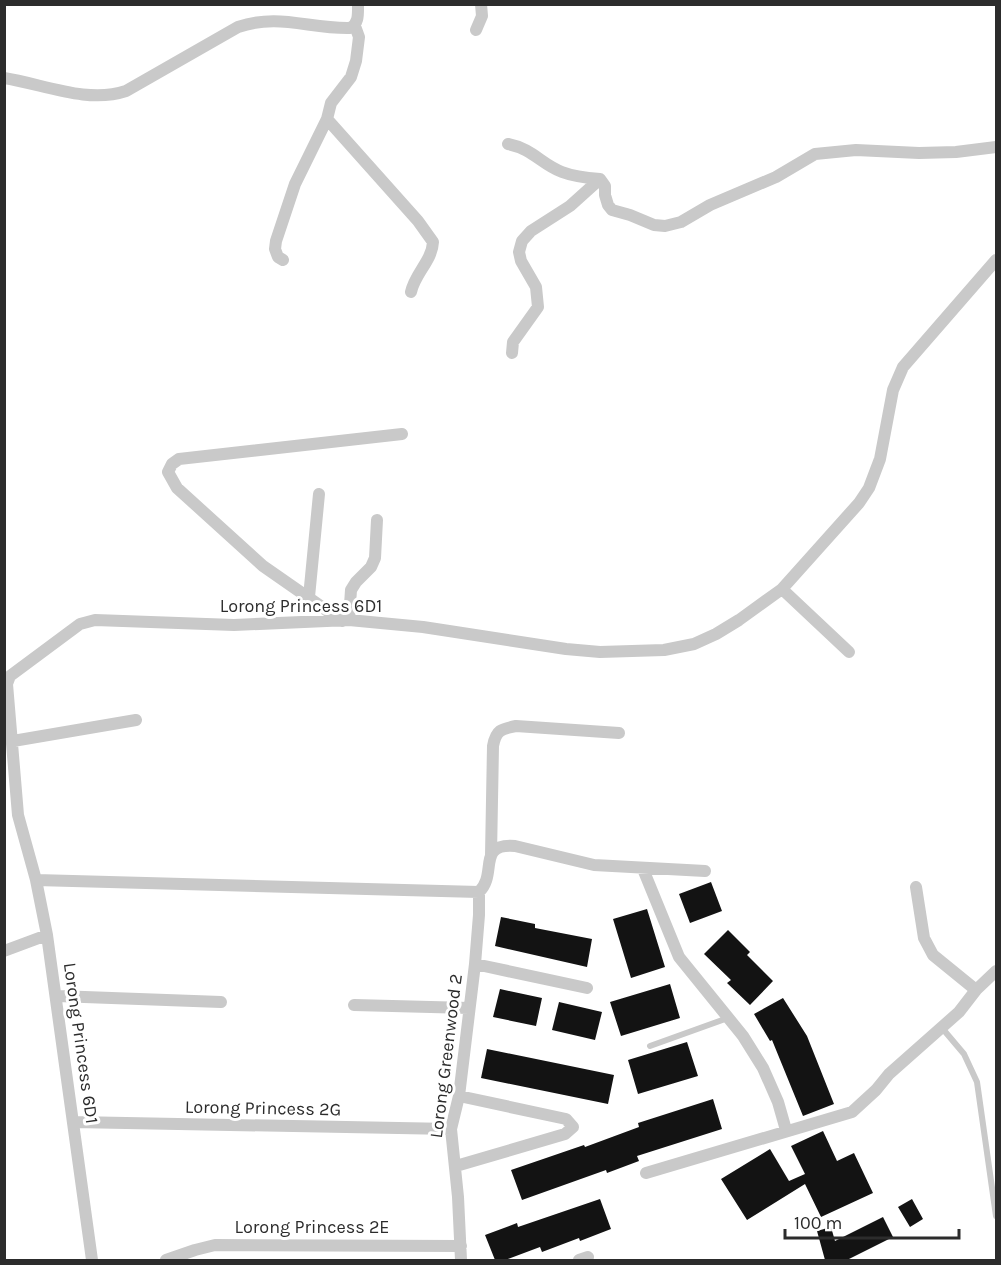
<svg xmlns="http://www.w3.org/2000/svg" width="1001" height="1265" viewBox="0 0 1001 1265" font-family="Karla,sans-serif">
<rect width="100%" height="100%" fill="#fff"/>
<path fill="#131313" d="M711,882L722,911L690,923L679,894Z
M647,909L665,967L631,978L613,919Z
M501,917L535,924V928L592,939L587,967L495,946Z
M728,930L750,952L747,955L773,981L750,1005L727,983L731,980L704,954Z
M670,984L680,1018L621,1036L610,1002Z
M500,989L542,998L536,1026L493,1017Z
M783,998L807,1036L834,1104L803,1116L772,1040L770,1041L754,1014Z
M559,1002L602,1012L595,1040L552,1030Z
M687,1042L698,1076L638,1094L628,1060Z
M487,1049L614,1075L608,1104L481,1078Z
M713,1099L722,1129L637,1156L639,1161L607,1173L606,1170L522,1200L511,1170L584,1145L585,1147L639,1127L638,1123Z
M823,1131L837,1161L854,1153L873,1193L821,1217L805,1184L747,1220L721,1179L770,1149L789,1181L805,1174L791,1146Z
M600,1199L611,1229L580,1241L579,1238L542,1252L540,1247L505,1260H495L485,1235L517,1223L518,1227Z
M912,1199L923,1219L910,1227L898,1207Z
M883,1217L893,1237L847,1260H825L817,1231L831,1227L835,1241Z"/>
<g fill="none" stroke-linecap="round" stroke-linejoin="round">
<path stroke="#c9c9c9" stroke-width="6" d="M942,1028L964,1054L977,1082L996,1216
M650,1046L728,1018"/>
<path stroke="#c9c9c9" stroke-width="12" d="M476,30L482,16L481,4
M4,78C43,84 87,104 126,91L238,27C279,13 309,29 350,28C359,24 358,14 358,4
M327,119L418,221L433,242C432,261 415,273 411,292
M508,144C533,149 541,164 562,172C575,177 587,178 600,179L605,186V195L608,205L612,210L630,215L654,225L665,226L681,222L710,205L776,177L815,154L856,150L919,153L956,152L996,147
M283,260L278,257L275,249L276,241L295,184L327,119L331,103L351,77L356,61L359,37L355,26
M512,353L513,342L538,307L536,287L521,261L519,252L522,241L531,231L570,206L600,179
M782,589L849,652
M309,597L319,494
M349,620L351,590L356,582L371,567L375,558L377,520
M342,621L263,566L177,488L168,472L172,464L179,459L402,434
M13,741L136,720
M491,855L493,746C496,730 501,729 516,726L619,733
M643,869L679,957L743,1036L763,1068L778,1102L786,1130
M36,880L479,892
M916,887L924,938L933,955L976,990
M479,892C498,874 476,843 515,846L594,865L705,871
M4,951L47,935
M475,964L587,988
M57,996L221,1002
M354,1005L469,1008
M74,1122L451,1129
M456,1166L565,1134L573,1127L566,1119L459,1096
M646,1173L852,1112L876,1090L889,1074L959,1012L976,990L996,971
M92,1260L47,935L36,880L18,815L7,684L10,676L80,624L95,620L234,625L349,620L423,627L566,649L600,652L664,650L694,644L716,634L739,620L782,589L859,503L869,488L880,459L893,390L903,367L996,260
M166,1260L195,1250L215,1245L461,1246
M461,1260L458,1197L451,1129L459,1096L475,964L479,915V892
M579,1260L588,1257"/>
</g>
<g text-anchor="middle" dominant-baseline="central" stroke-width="6" stroke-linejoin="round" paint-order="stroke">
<g font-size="18" fill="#2c2c2c" stroke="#fff">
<text x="301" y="606">Lorong Princess 6D1</text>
<text transform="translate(81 1043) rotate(82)">Lorong Princess 6D1</text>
<text transform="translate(446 1056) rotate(-83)">Lorong Greenwood 2</text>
<text transform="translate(263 1108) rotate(1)">Lorong Princess 2G</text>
<text x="312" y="1227">Lorong Princess 2E</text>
</g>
</g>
<rect width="1001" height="1265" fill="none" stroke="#2c2c2c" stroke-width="12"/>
<path d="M785 1229v9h174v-9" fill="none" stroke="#2c2c2c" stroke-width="3"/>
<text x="794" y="1229" font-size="18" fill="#2c2c2c" stroke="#ffffff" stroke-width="4.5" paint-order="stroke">100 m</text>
</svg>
